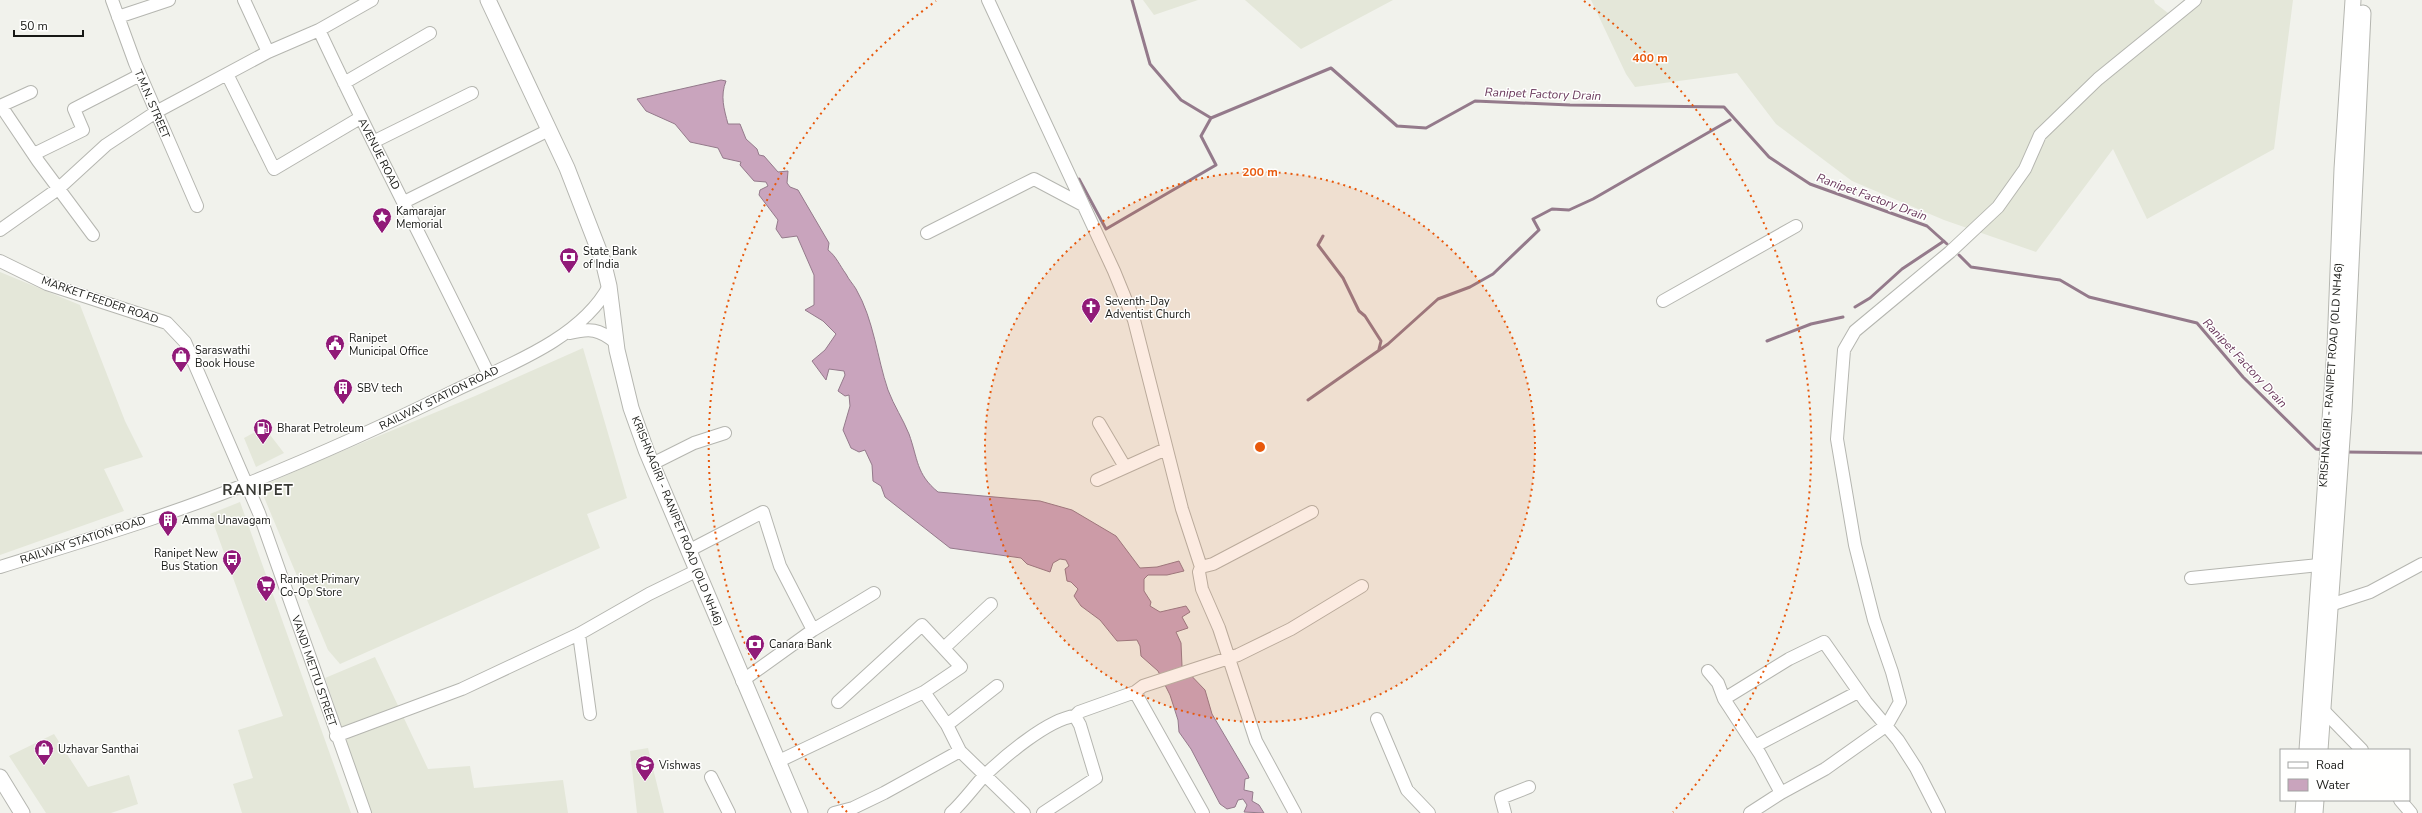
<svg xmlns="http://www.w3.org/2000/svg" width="2422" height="813" viewBox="0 0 2422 813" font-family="'Nunito Sans',sans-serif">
<rect width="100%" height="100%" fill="#f1f2ec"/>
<path fill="#e4e7d9" d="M1143,0H1198L1154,15Z
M1245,0H1393L1301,49Z
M1591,0H2154L2155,3L2177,20L2196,0H2293L2274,149L2147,219L2113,149L2036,252L1944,220L1852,181L1776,124L1737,73L1635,87L1626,74Z
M0,272L80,305L125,421L143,457L104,469L124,511L0,555Z
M583,348L627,498L587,514L600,548L340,664L328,650L261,490L269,483L316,462L475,396Z
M264,427L284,453L256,467L244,438Z
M240,502L351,813H242L233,784L253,778L238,730L283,716L210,514Z
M375,657L428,769L470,766L474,788L563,780L568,813H371L325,678Z
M54,734L88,787L129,775L138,804L111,813H46L9,756Z
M648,748L664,813H637L630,751Z"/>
<path fill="#c9a4bd" stroke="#947a8b" d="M721,80L726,81C720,96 724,109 728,124H740L746,139L757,149L759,155L764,156L778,172L788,171L787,183L790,187L798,190L829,243L828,250C836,256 840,266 846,274C849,280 853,284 856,289C874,320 877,358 888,390C894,406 903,419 909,434C918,459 916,474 938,492L1040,501L1072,510L1116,536L1140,568L1157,567L1179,561L1184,571L1167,575H1148L1144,579V591L1151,602L1150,606L1160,612L1186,606L1190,612L1182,617L1188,628L1176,632L1181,643L1182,666L1205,690L1212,714L1248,775L1249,778L1245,779L1244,790L1253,792L1252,801L1259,805L1264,813L1244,812L1247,805L1243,799L1238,800L1235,807L1227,809L1220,804L1191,749L1179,732L1178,720L1170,695L1158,671L1141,656L1140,646L1137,640L1117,641L1100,620L1081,606L1074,596L1078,589L1071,582L1067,581L1065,569L1069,566L1066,560L1060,559L1053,563L1050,572L1027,564L1021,558L950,548L885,497L881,486L873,481L872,465L865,450L859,452L851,448L843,430L850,406L849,395L845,396L838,391L845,375L844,371L829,369L826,380L812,361L825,350L836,334L823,321L805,310L814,305V275L797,236L782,238L776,229L778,220L759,195L760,190L768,186L766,182L754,181L740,165L741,162L723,158L718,148L690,142L675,124L646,111L637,99Z"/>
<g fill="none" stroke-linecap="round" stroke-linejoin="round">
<path stroke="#947a8b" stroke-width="3" d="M1132,0L1150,64L1181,100L1211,118L1331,68L1397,126L1426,128L1475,101L1570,105L1724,107L1769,157L1810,184L1927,226L1947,244
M1079,179L1106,229L1216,165L1201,136L1211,118
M1323,236L1318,245L1343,278L1359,311L1365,316L1381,341L1379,349
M1959,255L1971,267L2060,280L2089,297L2197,323L2243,377L2316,449L2323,450
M1855,307L1870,298L1902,269L1944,241
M1767,341L1811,324L1843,317
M1308,400L1388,344L1438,299L1470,287L1493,274L1539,230L1533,219L1552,209L1569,210L1593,199L1730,120
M2345,452L2422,453"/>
<g stroke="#b5b6b0" stroke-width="14">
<path id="minor" d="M112,0L135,63L197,206
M244,0L268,52L319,30
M372,0L319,30C373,146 433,259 489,375
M988,0L1114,271L1134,320L1182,509L1201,567L1199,572L1202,589L1219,628L1256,741L1295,813
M118,17L169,0
M227,74L274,169L360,118
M344,83L430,33
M0,106L31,92
M1,106L38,161L93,235
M373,142L472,93
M34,154L83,130L74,109L140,75
M404,202L549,130
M0,230L58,189L106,145L156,112L268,52
M927,233L1034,179L1083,205
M0,261L47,284L167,323L185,342L259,513L365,813
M1663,301L1796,226
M570,333C590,328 599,329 615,342
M1099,423L1125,467
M652,464L694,443L725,433
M1097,480L1166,449
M688,551L763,512L780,566L813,630
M0,567C83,541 168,516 249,483C319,455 387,424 454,391C506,366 581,339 609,286
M1201,567L1213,564L1312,512
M2191,578L2319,565
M2330,605L2370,592L2422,564
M579,634L590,714
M944,648L991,604
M1708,671L1718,683L1724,699
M742,681L813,630L874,593
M924,692L947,725L960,751L1024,813
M1135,692L1203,813
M2323,710L2362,750
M1377,719L1407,790L1429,813
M947,725L997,686
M336,736L462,689L579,634L649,594L696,571
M1755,746L1858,692
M777,762L924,692L961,667L922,625L838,702
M711,777L729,813
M1781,793L1760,754L1724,699L1789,659L1824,642L1866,702L1898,740L1916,768L1939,813
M2400,800L2411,813
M834,813L853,808L884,793L960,751
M951,813C963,802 973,788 984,776C1004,757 1048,719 1075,716
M1043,813L1096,778L1080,725L1075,716L1079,712L1135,692L1143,686L1238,655L1291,629L1362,586
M1505,813L1501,798L1529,787
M1750,813L1781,793L1825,769L1887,725L1900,702L1892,672L1874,620L1855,545L1837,439L1844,350L1855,331L1950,252L1998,207L2025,169L2040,135L2098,79L2195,0"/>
</g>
<g stroke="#b5b6b0" stroke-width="17">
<path id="major" d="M488,0L567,168L603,261L609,286L617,350L631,408L646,450L800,813
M2307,750L2335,348L2342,169L2353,0
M2320,750L2344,411L2363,13
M0,777L22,813
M2303,813L2304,800
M2315,813L2316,800"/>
</g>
<use href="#minor" stroke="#fff" stroke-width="12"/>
<use href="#major" stroke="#fff" stroke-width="15"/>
</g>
<circle cx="1260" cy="447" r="275" fill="#e8590c" fill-opacity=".12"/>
<g fill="none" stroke="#e8590c" stroke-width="2" stroke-dasharray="2 4">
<circle cx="1260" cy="447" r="275"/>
<path d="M847 812A551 551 0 0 1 936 1M1584 1A551 551 0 0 1 1673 812"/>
</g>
<defs>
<g id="sight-pin" transform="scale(1)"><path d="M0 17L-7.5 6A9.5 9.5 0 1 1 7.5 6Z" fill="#911a78" stroke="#fffffe"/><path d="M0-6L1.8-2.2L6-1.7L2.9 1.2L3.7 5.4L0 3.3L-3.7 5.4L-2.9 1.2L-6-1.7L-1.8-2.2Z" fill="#fff"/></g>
<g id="bank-pin" transform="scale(1)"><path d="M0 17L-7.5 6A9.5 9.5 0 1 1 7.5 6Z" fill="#911a78" stroke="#fffffe"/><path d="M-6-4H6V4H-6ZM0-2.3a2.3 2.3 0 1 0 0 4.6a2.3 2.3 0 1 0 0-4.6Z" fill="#fff"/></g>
<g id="church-pin" transform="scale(1)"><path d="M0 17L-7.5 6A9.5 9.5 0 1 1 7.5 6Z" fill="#911a78" stroke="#fffffe"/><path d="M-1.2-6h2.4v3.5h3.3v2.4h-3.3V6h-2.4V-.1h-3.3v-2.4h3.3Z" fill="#fff"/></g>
<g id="civic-pin" transform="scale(1)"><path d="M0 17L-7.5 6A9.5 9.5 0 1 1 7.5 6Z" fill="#911a78" stroke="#fffffe"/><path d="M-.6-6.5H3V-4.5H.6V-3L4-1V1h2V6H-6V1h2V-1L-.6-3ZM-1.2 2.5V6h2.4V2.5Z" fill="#fff"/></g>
<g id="shop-pin" transform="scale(1)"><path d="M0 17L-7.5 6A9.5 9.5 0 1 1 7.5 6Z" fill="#911a78" stroke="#fffffe"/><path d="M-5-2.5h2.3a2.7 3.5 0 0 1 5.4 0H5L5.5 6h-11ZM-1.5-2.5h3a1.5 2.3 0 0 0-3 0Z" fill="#fff"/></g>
<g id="building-pin" transform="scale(1)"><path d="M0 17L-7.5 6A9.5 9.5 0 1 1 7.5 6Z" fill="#911a78" stroke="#fffffe"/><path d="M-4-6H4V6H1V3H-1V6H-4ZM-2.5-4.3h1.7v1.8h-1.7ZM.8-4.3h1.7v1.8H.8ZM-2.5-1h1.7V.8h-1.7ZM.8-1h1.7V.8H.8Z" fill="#fff"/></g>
<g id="fuel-pin" transform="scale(1)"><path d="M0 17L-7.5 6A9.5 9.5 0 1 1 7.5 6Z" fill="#911a78" stroke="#fffffe"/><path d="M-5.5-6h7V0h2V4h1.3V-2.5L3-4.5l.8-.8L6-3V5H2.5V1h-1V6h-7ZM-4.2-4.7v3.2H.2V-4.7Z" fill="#fff"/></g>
<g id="bus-pin" transform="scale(1)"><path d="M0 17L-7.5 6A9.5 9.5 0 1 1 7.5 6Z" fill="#911a78" stroke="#fffffe"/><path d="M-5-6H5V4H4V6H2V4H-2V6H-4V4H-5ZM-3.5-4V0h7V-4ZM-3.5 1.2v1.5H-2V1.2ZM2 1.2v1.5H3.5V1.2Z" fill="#fff"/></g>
<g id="supermarket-pin" transform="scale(1)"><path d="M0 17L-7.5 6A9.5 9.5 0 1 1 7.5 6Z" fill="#911a78" stroke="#fffffe"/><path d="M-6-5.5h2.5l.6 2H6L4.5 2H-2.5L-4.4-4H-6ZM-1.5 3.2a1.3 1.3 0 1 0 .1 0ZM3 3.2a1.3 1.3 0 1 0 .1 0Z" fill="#fff"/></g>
<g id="school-pin" transform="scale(1)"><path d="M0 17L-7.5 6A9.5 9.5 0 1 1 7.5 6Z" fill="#911a78" stroke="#fffffe"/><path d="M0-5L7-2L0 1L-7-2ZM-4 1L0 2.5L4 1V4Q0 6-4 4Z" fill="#fff"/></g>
</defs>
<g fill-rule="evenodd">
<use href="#sight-pin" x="382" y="217"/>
<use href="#bank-pin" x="569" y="257"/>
<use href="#church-pin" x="1091" y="307"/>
<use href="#civic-pin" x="335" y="344"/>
<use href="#shop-pin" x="181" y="356"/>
<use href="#building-pin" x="343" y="388"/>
<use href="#fuel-pin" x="263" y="428"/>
<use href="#building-pin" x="168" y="520"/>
<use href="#bus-pin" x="232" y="559"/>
<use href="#supermarket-pin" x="266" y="585"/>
<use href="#bank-pin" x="755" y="644"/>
<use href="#shop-pin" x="44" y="749"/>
<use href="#school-pin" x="645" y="765"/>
</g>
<g text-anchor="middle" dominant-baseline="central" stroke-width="3" stroke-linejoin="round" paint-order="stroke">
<g font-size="11" fill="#171815" stroke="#fffffe">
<text transform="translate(152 104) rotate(67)">T.M.N. STREET</text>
<text transform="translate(379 154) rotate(63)">AVENUE ROAD</text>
<text transform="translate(100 300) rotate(19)">MARKET FEEDER ROAD</text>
<text transform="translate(2331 375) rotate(-86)">KRISHNAGIRI - RANIPET ROAD (OLD NH46)</text>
<text transform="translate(439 398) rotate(-26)">RAILWAY STATION ROAD</text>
<text transform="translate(677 521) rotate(68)">KRISHNAGIRI - RANIPET ROAD (OLD NH46)</text>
<text transform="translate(83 540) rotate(-18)">RAILWAY STATION ROAD</text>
<text transform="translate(314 671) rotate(71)">VANDI METTU STREET</text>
</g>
<g font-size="11" fill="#171815" stroke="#fffffe" text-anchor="start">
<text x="396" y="211">Kamarajar<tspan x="396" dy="13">Memorial</tspan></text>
<text x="583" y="251">State Bank<tspan x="583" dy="13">of India</tspan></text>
<text x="1105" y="301">Seventh-Day<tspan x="1105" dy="13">Adventist Church</tspan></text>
<text x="349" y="338">Ranipet<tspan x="349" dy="13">Municipal Office</tspan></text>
<text x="195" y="350">Saraswathi<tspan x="195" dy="13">Book House</tspan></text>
<text x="357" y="388">SBV tech</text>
<text x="277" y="428">Bharat Petroleum</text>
<text x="182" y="520">Amma Unavagam</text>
<text x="218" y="553" text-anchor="end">Ranipet New<tspan x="218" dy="13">Bus Station</tspan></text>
<text x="280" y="579">Ranipet Primary<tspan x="280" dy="13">Co-Op Store</tspan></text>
<text x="769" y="644">Canara Bank</text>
<text x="58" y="749">Uzhavar Santhai</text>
<text x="659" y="765">Vishwas</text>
</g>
<g font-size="12" font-style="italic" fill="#6a395c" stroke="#fffffe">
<text transform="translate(1543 94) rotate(2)">Ranipet Factory Drain</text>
<text transform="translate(1872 197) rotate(20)">Ranipet Factory Drain</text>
<text transform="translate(2245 363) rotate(47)">Ranipet Factory Drain</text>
</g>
<g font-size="15" font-weight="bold" letter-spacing="1" fill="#383934" stroke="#fffffe">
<text x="258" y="490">RANIPET</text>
</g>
</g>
<circle cx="1260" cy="447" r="6" fill="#e8590c" stroke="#fffffe" stroke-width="2"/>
<g font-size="12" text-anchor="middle" font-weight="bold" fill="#e8590c" stroke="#fffffe" stroke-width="3" stroke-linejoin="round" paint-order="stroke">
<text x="1650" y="62">400 m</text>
<text x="1260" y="176">200 m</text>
</g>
<rect x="2280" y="749" width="130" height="52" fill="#fffffe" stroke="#a2a3a1"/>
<rect x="2288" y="762" width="20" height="6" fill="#ffffff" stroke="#a2a3a1"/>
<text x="2316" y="769" font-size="12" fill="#171815">Road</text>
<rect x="2288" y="779" width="20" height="12" fill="#c9a4bd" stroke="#a2a3a1"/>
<text x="2316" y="789" font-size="12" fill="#171815">Water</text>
<path d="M14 30v6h69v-6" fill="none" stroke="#171815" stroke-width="2"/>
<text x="20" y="30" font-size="12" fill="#171815" stroke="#fffffe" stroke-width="3" paint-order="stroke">50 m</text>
</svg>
